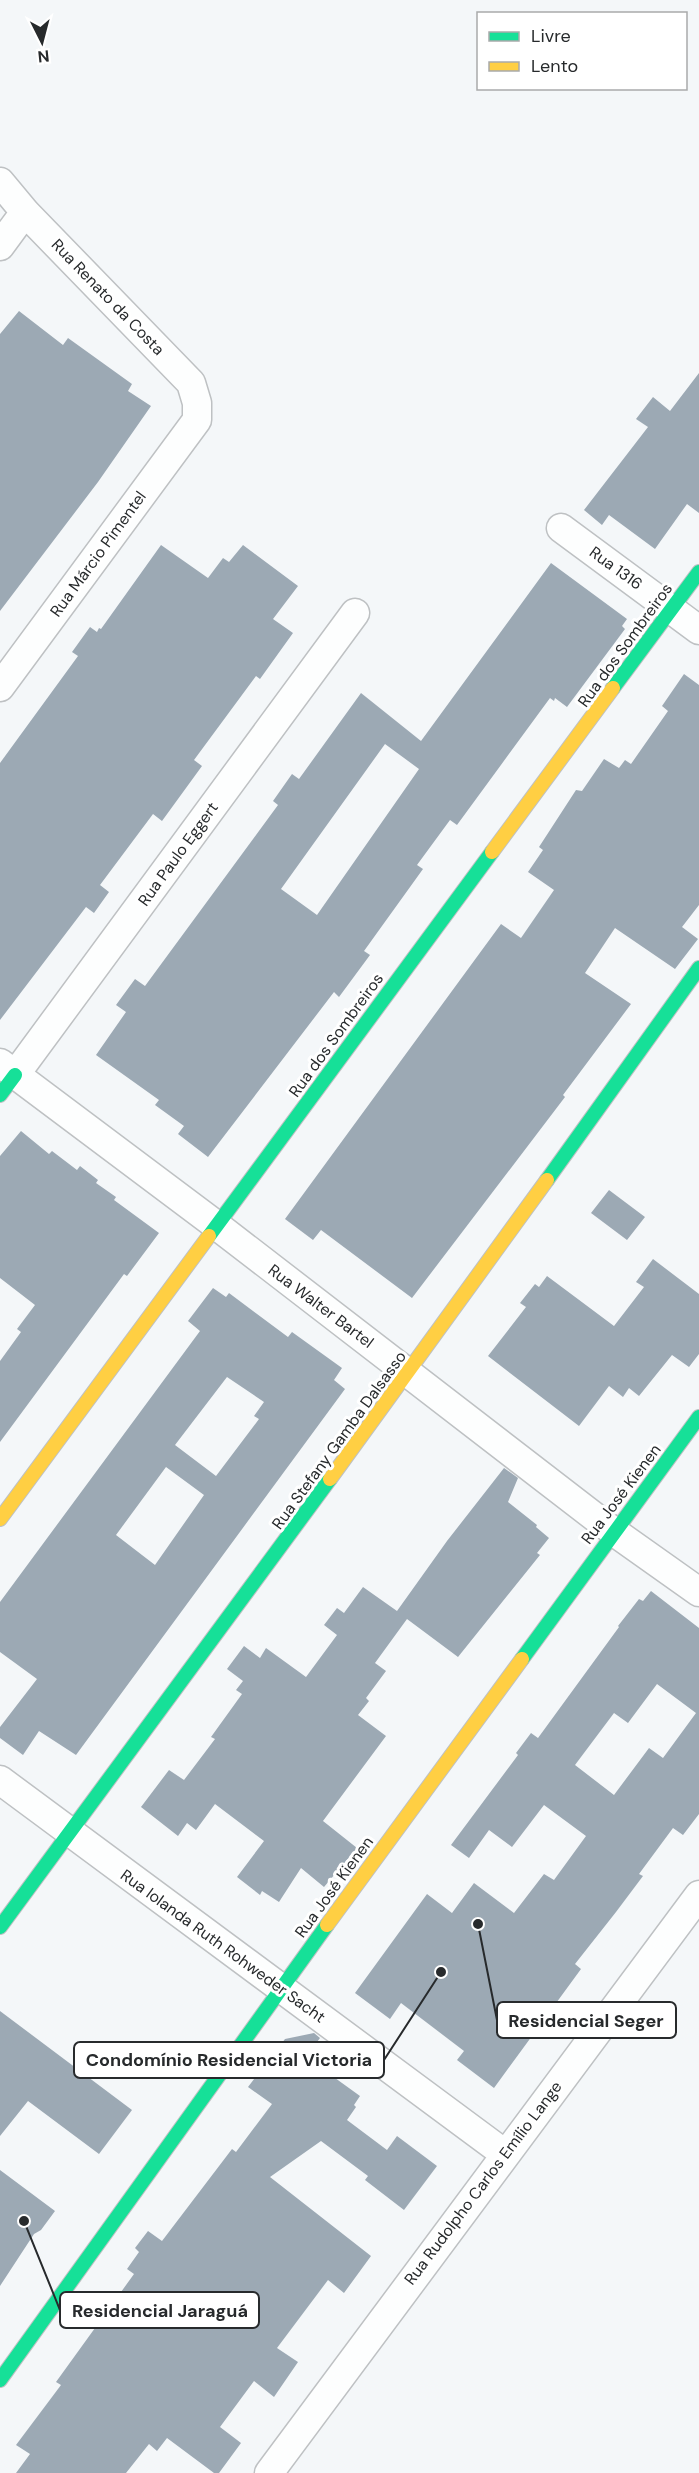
<svg xmlns="http://www.w3.org/2000/svg" width="699" height="2473" viewBox="0 0 699 2473" font-family="'DM Sans',sans-serif">
<rect width="100%" height="100%" fill="#f4f7f9"/>
<path fill="#9ca9b4" fill-rule="evenodd" d="M19,311L63,345L68,338L132,384L128,391L151,406L98,482L0,611V334Z
M699,373V513L687,504L655,549L609,515L602,525L584,510L648,427L636,419L653,397L670,411Z
M161,545L208,578L223,558L229,562L243,545L298,586L273,619L293,633L260,679L256,676L194,760L202,766L162,821L153,814L100,885L109,892L94,913L86,907L0,1020V763L78,656L72,652L90,627L97,632L99,628L101,629Z
M551,563L627,619L622,626L625,629L567,707L555,698L554,701L550,698L457,825L450,820L417,865L423,869L364,951L370,955L339,997L334,992L208,1157L178,1134L184,1126L155,1105L159,1100L96,1055L126,1012L116,1005L135,979L145,986L278,805L273,801L292,774L299,779L361,693L421,741ZM385,744L419,769L317,915L281,889Z
M684,674L699,685V905L682,927L698,939L675,969L615,928L585,973L631,1004L563,1095L565,1097L412,1298L321,1230L313,1240L285,1219L501,924L521,938L554,890L528,872L543,850L539,847L576,790L582,791L604,759L619,768L625,760L631,764L668,711L662,706Z
M21,1131L49,1154L52,1151L77,1170L80,1166L98,1180L96,1183L116,1197L114,1200L159,1233L127,1276L124,1274L0,1442V1361L21,1332L17,1329L35,1305L0,1278V1156Z
M609,1190L645,1217L627,1240L591,1213Z
M653,1259L699,1294V1354L689,1367L672,1355L639,1396L629,1388L623,1397L609,1386L579,1426L488,1356L526,1307L520,1303L535,1284L539,1287L547,1276L614,1326L644,1287L636,1282Z
M213,1288L226,1297L229,1293L288,1337L292,1332L342,1368L334,1380L345,1389L76,1755L39,1731L23,1755L0,1738V1727L37,1679L0,1652V1602L200,1331L188,1321ZM227,1377L264,1402L254,1416L259,1419L216,1476L175,1445ZM166,1467L204,1495L155,1565L116,1535Z
M504,1468L518,1478L508,1502L537,1525L536,1527L549,1538L537,1553L540,1555L458,1657L407,1619L375,1663L386,1671L366,1698L369,1701L358,1715L386,1736L323,1821L357,1848L324,1887L301,1868L279,1902L262,1891L260,1895L237,1877L264,1841L215,1804L196,1830L187,1823L178,1836L141,1807L169,1770L184,1780L215,1739L211,1737L242,1694L236,1690L243,1681L227,1669L244,1646L260,1658L266,1648L306,1677L337,1635L324,1625L337,1608L344,1613L363,1587L397,1611L447,1541Z
M651,1591L699,1628V1814L683,1835L673,1828L639,1874L643,1876L616,1912L575,1964L581,1969L494,2088L457,2060L464,2051L401,2003L390,2019L355,1993L427,1894L452,1913L474,1883L514,1913L544,1874L554,1880L586,1836L544,1805L512,1847L489,1830L469,1858L451,1845L518,1755L516,1753L531,1733L538,1738L619,1627L618,1626L639,1599L643,1601ZM657,1684L696,1713L663,1758L649,1748L614,1795L575,1765L614,1713L628,1723Z
M0,2011L132,2110L99,2154L28,2101L0,2136Z
M314,2033L320,2038L306,2057L360,2096L354,2105L356,2107L347,2120L387,2150L397,2136L437,2166L404,2210L365,2180L368,2176L321,2141L270,2177L371,2256L344,2293L328,2280L277,2348L298,2362L274,2397L254,2381L220,2427L241,2443L219,2473H214L167,2438L157,2451L149,2444L126,2473H16L30,2454L16,2445L61,2385L56,2382L134,2274L127,2269L139,2252L135,2248L148,2231L162,2241L232,2149L236,2152L272,2104L248,2087L285,2039Z
M0,2170L55,2211L41,2230L34,2234L0,2286Z"/>
<g fill="none" stroke-linecap="round" stroke-linejoin="round">
<g stroke="#bec1c3" stroke-width="31">
<path id="street" d="M0,182L25,212L191,383L197,403V420L0,687
M0,246L25,212
M561,528L699,630
M0,1063L216,1225L613,1531L699,1592
M15,1075L355,613
M0,1780L505,2154
M269,2473L699,1895"/>
</g>
<g stroke="#bec1c3" stroke-width="16">
<path id="fast" d="M613,688L699,572
M0,1095L15,1075
M547,1180L699,968
M209,1236L492,852
M522,1659L699,1417
M0,1927L330,1479
M0,2380L327,1925"/>
</g>
<g stroke="#bec1c3" stroke-width="16">
<path id="slow" d="M492,852L613,688
M330,1479L547,1180
M0,1519L209,1236
M327,1925L522,1659"/>
</g>
<use href="#street" stroke="#fdfefe" stroke-width="28"/>
<use href="#fast" stroke="#16e098" stroke-width="14"/>
<use href="#slow" stroke="#ffcf43" stroke-width="14"/>
</g>
<g text-anchor="middle" dominant-baseline="central" stroke-width="6" stroke-linejoin="round" paint-order="stroke">
<g font-size="16" fill="#272a2c" stroke="#fff">
<text transform="translate(108 297) rotate(46)">Rua Renato da Costa</text>
<text transform="translate(98 554) rotate(-54)">Rua Márcio Pimentel</text>
<text transform="translate(616 568) rotate(36)">Rua 1316</text>
<text transform="translate(625 645) rotate(-54)">Rua dos Sombreiros</text>
<text transform="translate(178 854) rotate(-54)">Rua Paulo Eggert</text>
<text transform="translate(336 1035) rotate(-54)">Rua dos Sombreiros</text>
<text transform="translate(321 1306) rotate(37)">Rua Walter Bartel</text>
<text transform="translate(339 1440) rotate(-54)">Rua Stefany Gamba Dalsasso</text>
<text transform="translate(621 1494) rotate(-53)">Rua José Kienen</text>
<text transform="translate(334 1887) rotate(-54)">Rua José Kienen</text>
<text transform="translate(223 1946) rotate(36)">Rua Iolanda Ruth Rohweder Sacht</text>
<text transform="translate(483 2183) rotate(-53)">Rua Rudolpho Carlos Emílio Lange</text>
</g>
</g>
<path fill="none" stroke="#272a2c" stroke-width="2" d="M478 1924L497 2020M441 1972L384 2060M24 2221L60 2310"/>
<g fill="#272a2c" stroke="#fff" stroke-width="2">
<circle cx="478" cy="1924" r="6"/>
<circle cx="441" cy="1972" r="6"/>
<circle cx="24" cy="2221" r="6"/>
</g>
<g fill="#fff" stroke="#272a2c" stroke-width="2">
<rect x="497" y="2002" width="179" height="36" rx="6"/>
<rect x="74" y="2042" width="310" height="36" rx="6"/>
<rect x="60" y="2292" width="199" height="36" rx="6"/>
</g>
<g font-size="18" text-anchor="middle" font-weight="bold" fill="#272a2c">
<text x="586" y="2027">Residencial Seger</text>
<text x="229" y="2066">Condomínio Residencial Victoria</text>
<text x="160" y="2317">Residencial Jaraguá</text>
</g>
<rect x="477" y="12" width="210" height="78" fill="#ffffff" stroke="#a9aaab" stroke-width="1.5"/>
<rect x="489" y="32" width="30" height="9" fill="#16e098" stroke="#a9aaab" stroke-width="1.5"/>
<text x="531" y="42" font-size="18" fill="#272a2c">Livre</text>
<rect x="489" y="62" width="30" height="9" fill="#ffcf43" stroke="#a9aaab" stroke-width="1.5"/>
<text x="531" y="72" font-size="18" fill="#272a2c">Lento</text>
<g transform="translate(42 42) rotate(174)" stroke="#ffffff" stroke-width="4.5" paint-order="stroke">
<path d="M0-4.5L10 22L0 15L-10 22Z" fill="#272a2c"/>
<text y="-9" font-size="16" font-weight="bold" text-anchor="middle" fill="#272a2c">N</text>
</g>
</svg>
